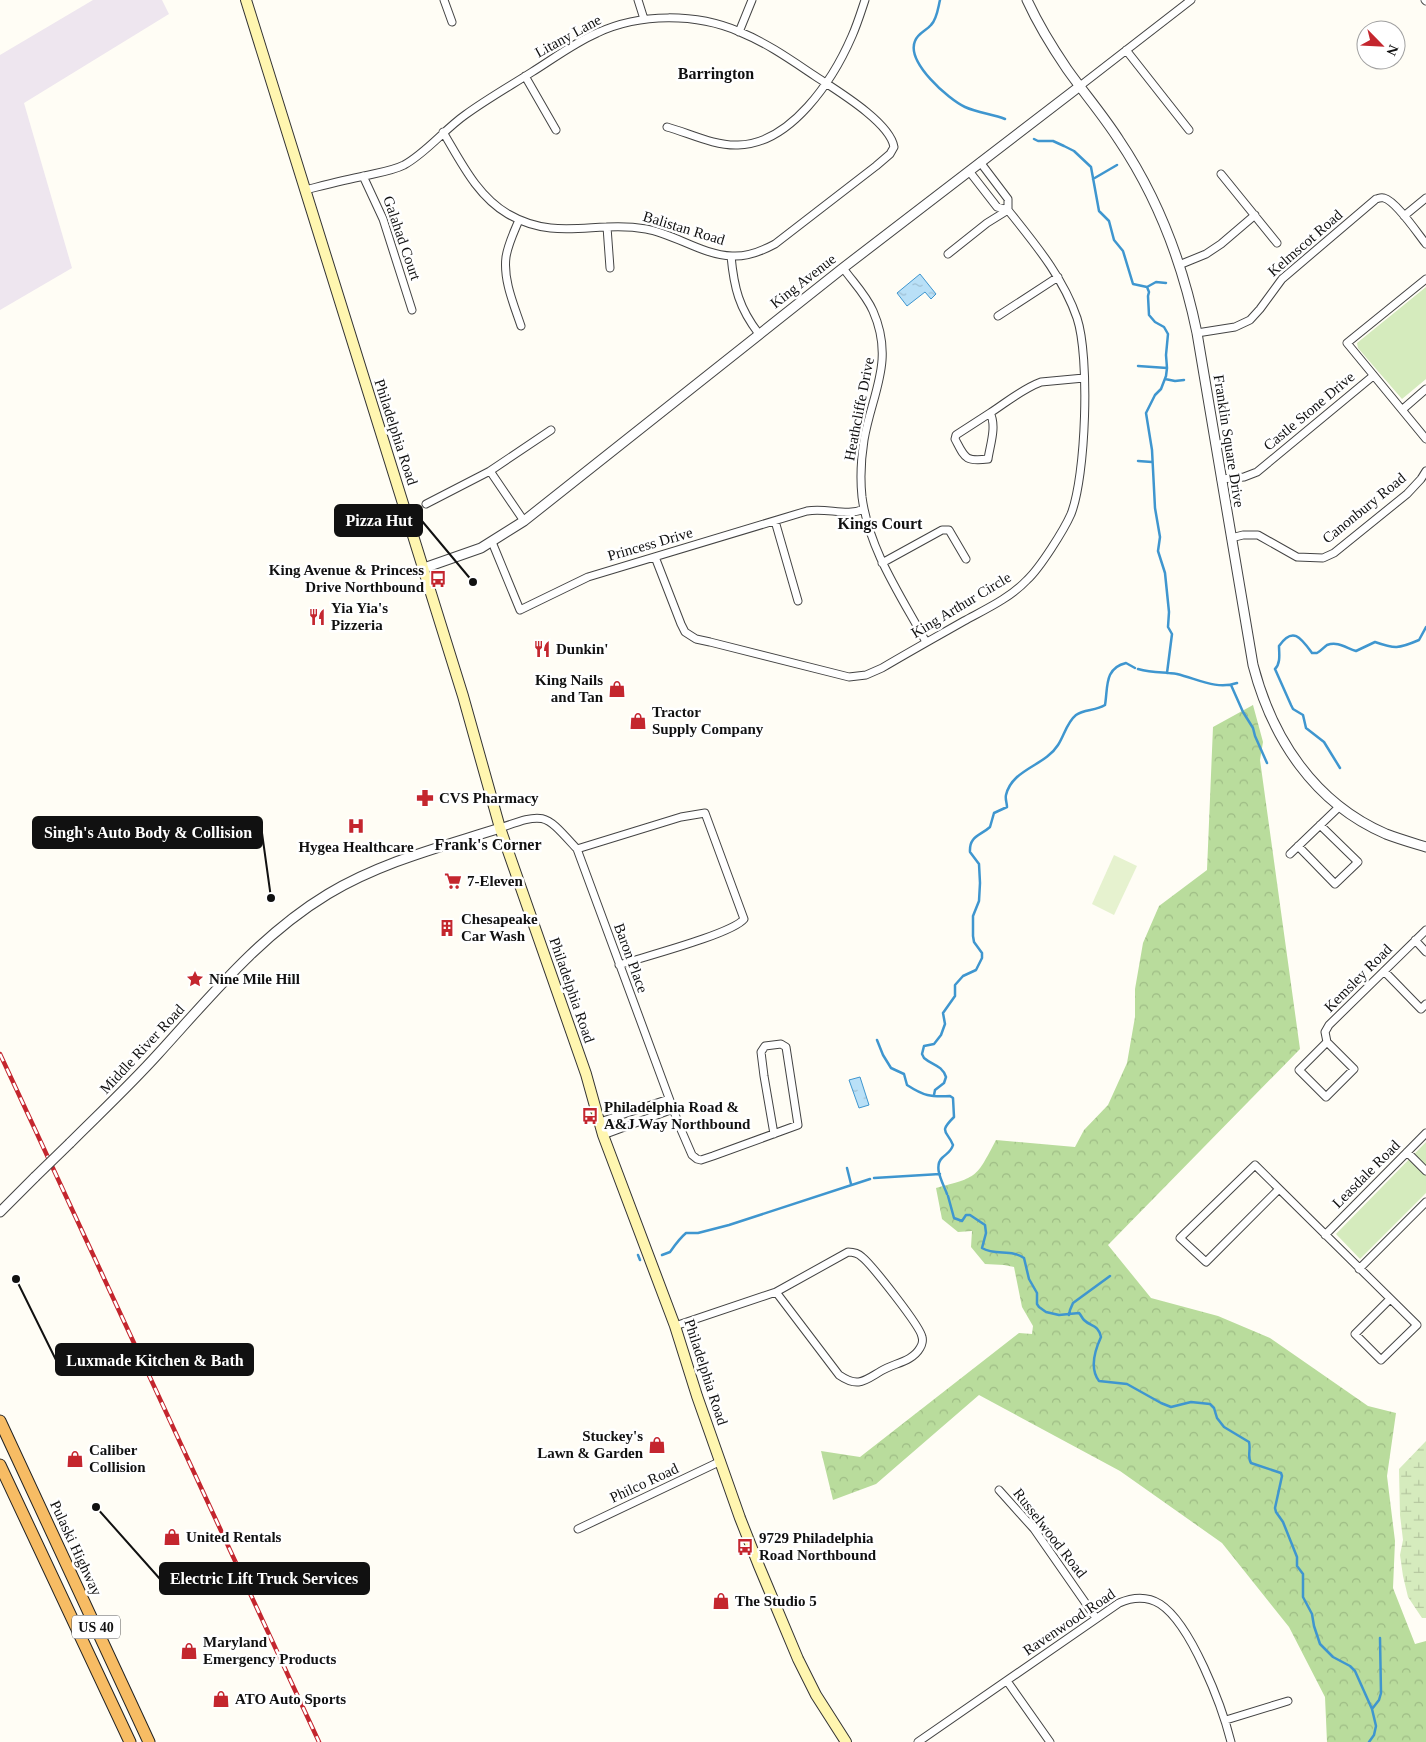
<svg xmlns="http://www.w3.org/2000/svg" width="1426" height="1742" viewBox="0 0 1426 1742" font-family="'Times New Roman',serif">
<defs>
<pattern id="forest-crowns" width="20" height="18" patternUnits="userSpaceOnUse" patternTransform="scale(1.25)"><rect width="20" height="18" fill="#b9dc9c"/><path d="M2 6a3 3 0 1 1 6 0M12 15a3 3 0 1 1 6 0" fill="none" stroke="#9ebc85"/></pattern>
<pattern id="wetland-marsh" width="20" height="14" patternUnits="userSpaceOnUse" patternTransform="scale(1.25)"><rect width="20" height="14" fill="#d5ebbd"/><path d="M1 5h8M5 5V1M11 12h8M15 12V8" fill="none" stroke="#b6c8a1"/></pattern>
<pattern id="water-ripples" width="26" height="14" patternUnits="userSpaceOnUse" patternTransform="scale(1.25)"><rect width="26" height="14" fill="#b9e0f7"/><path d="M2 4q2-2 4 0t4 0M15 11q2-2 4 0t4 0" fill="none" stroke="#9ebfd3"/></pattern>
</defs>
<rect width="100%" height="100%" fill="#fffdf5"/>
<path fill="#eee6ef" d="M93,0H162L169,14L24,103L72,268L0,310V55Z"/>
<path fill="#d5ebbd" d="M1426,287V379L1402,399L1358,348L1357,343Z
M1426,1142V1193L1360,1259L1336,1234Z"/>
<path fill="url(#forest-crowns)" d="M1253,705L1263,742L1260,760L1300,1049L1108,1245L1151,1298L1218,1316L1270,1338L1368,1406L1396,1413L1387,1476L1395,1541L1393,1588L1415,1644L1426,1641V1742H1327L1325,1697L1289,1627L1222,1543L1120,1471L979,1395L876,1484L833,1500L821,1451L860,1457L1019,1333L1032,1334L1033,1326L1022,1307L1014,1267L1004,1265L985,1264L971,1247L972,1231L958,1232L942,1219L936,1188C978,1177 976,1178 996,1140L1075,1147L1084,1130L1108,1105L1127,1063L1135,1017V989L1143,943L1159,906L1207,870L1213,727Z"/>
<path fill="url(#wetland-marsh)" d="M1426,1441V1618H1422L1408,1597L1403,1576L1400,1555L1403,1540L1400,1515L1399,1469Z"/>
<path fill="#e6f2cf" d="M1114,855L1137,866L1114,915L1092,904Z"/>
<path fill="url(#water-ripples)" stroke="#3f96cf" d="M920,274L936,294L931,299L925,292L907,306L897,293Z
M860,1077L869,1105L859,1108L849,1080Z"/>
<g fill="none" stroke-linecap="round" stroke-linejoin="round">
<path stroke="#3f96cf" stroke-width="2.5" d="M940,0C938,8 937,19 931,25C926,31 918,33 915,41C906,62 948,99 965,107C978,113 993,114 1005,119
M1034,139L1038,141H1053L1064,146L1074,151L1091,167L1099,211L1109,221L1114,240L1123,251L1133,284L1147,287L1156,282L1166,283
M1093,179L1117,165
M1147,287L1149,292L1148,296L1149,315L1155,322L1164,327L1168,334L1166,355L1167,368L1166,376L1161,389L1155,395L1146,413L1152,450L1155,508L1160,537L1158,551L1165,573L1169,612L1168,627L1172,634L1167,673
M1138,366L1167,368
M1165,379L1175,381L1184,380
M1138,461L1152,462
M1138,669C1153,673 1163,672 1177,674C1198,679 1216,690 1237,683
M1275,669C1281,663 1279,653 1279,646C1293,626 1301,638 1312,653H1317C1321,651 1324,647 1327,645C1338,641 1346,648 1356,651L1375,642C1395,649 1398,649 1419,640L1426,627
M1275,669L1291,705L1293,709L1303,715L1306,728L1324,742L1340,768
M1231,685L1243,712L1253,728L1255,736L1267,763
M877,1040L883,1055L891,1068L904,1074L907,1085C924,1096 930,1097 950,1096L953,1098L954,1117C938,1133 947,1130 953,1145C951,1152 947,1153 942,1158C933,1167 943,1183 947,1194
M934,1095L935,1090L944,1083L946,1077C942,1065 932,1065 924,1058L922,1054L924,1046L934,1044L941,1035L945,1024L943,1013L955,996V985L963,976L976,970L982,958V953L974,942L973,936V916L979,901L980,883L979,864L970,852C969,836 980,836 990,827L994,813L1007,807C1007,803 1005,799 1006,795C1012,769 1045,766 1058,745C1064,736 1067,722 1076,715C1084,709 1096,711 1105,705C1108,688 1104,668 1126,663L1135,668
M847,1168L851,1184
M874,1178L940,1174
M948,1196L954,1218L962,1221L966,1215H970L985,1225L986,1233L982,1248C995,1256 1012,1249 1024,1258L1029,1279L1037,1293V1304L1039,1307L1046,1312L1059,1315L1079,1313C1081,1315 1082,1318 1084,1320C1091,1327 1098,1324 1101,1337C1095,1350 1089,1368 1099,1381L1127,1384L1161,1403L1171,1407L1191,1402L1210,1404L1214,1408L1217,1418L1224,1427L1249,1442C1251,1450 1247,1457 1251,1463L1281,1473L1282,1476L1275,1508L1276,1512L1283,1522L1297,1557V1566L1303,1574V1597L1312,1614L1314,1626L1320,1644L1333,1657L1350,1666L1355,1671L1372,1709L1376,1726L1374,1735L1369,1742
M638,1255L640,1260
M662,1255L670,1252C675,1245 679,1239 686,1233H698L729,1225L870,1179
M1069,1315L1070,1310L1073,1303L1110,1276
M1372,1709L1379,1700L1381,1693L1380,1638"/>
<g stroke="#444" stroke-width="9">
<path id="minor" d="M444,0L452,22
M638,0L644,19
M1425,0L1426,1
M739,32L752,0
M1126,50L1189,130
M525,76L556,130
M1080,86L1191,0
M667,127C689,133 714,146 738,145C791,144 833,80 852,36C857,25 861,12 865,0
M969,171L997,207L1008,210V199L980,162
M1221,174L1277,243
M363,176L383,219L412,310
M305,190C325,185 344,180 364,176C377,173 392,171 404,165C426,153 445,129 465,115C487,99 510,86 532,72C553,59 574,43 597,33C640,13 696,13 740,32C767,43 791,60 815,76C836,90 890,122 894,147L890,154L876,166L775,244C762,251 748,257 732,256C702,255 675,234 646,229C596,220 556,242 508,214C477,196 461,162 443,132
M1404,216L1426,198
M519,220C514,232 508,244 506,257C503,280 514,305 521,326
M607,227L610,268
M731,256C734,288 739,308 759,334
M1179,265L1206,254L1221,244L1255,215
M843,268C853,282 866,295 873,311C895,361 872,393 864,440C861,459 860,478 862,497C869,550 901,596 926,642
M1426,279L1347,343L1426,439
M998,316L1058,277
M1197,333L1235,327L1250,320L1260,309L1282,279L1376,199C1380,198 1381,197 1384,198C1396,201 1418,234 1426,244
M1403,409L1426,389
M990,413C997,426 990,445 988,459C965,462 965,458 955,439L956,435Z
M990,413C1007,402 1022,389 1041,382L1084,378
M490,471L524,521
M1221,479L1244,477L1257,472L1373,376
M426,504L490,471L551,430
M775,521L798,601
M1231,538L1243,535H1258L1297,557L1323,558L1334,553L1407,494L1421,479L1426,471
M492,542L520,610L588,577L807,511C826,507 847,517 864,509
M655,557L681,624L685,632L696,639L710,642L849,677L866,675L882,668C909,652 936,637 964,621C986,609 1010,598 1027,580C1040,568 1064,530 1071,514C1086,476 1090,357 1077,318C1063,277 1035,244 1008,210L987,223L948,254
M882,563L942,530H949L966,559
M500,828C546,812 544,813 577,849L679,1125L692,1155L697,1159L701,1160L713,1156L798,1125L786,1047L781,1044L765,1046L761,1052L764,1076L774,1134
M1298,846L1335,884L1358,862L1320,825
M577,849L681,817L705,813L744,919C732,934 643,957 619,965
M1290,854L1340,806
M1415,940L1426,952
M1384,971L1421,1009L1426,1004
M1327,1042L1354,1069L1326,1097L1299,1070L1327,1042L1325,1032L1329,1025L1426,930
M600,1122L669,1099
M603,1135L673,1109
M1407,1152L1426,1171
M1279,1189L1206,1262L1180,1238L1255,1165L1417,1325L1381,1360L1355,1334L1390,1299
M1325,1235L1426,1133
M848,1252C853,1252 858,1253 862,1257C871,1264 921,1327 922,1337C923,1340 922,1345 920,1348C912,1362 894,1363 881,1371C864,1381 858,1388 839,1375L776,1292Z
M1359,1269L1426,1202
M675,1326L776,1292
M999,1490L1034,1529L1096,1618
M578,1529L721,1461
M1007,1681L1050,1742
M1226,1720L1288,1701
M918,1742L1119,1603C1133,1597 1147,1596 1160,1604C1191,1624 1222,1706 1231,1742"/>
</g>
<g stroke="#444" stroke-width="11">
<path id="tertiary" d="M1027,0C1038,24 1052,47 1067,69C1084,93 1103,115 1119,140C1158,198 1183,265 1197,333L1253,665C1272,738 1314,803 1386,834C1399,839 1413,843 1426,847
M424,568L481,548L524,521L843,268L1080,86
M70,1143C99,1114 130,1085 158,1054C210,997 260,935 328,894C381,862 441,847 500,828
M0,1212L35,1177"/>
</g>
<g stroke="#333" stroke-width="12">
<path id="secondary" d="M246,0L463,696L500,828L586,1074L603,1135L675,1326L697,1396L740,1518L759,1566L798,1659L816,1695L846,1742"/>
</g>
<g stroke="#222" stroke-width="13">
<path id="trunk" d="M0,1421L149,1742
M0,1465L130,1742"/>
</g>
<use href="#minor" stroke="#fff" stroke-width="7"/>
<use href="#tertiary" stroke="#fff" stroke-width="9"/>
<use href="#secondary" stroke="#fff6b0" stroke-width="10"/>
<use href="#trunk" stroke="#f7bc64" stroke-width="11"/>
<g stroke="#c4262e" stroke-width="4.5">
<path id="rail" d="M0,1054L319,1742"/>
</g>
<use href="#rail" stroke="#fff" stroke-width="2.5" stroke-dasharray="8" stroke-linecap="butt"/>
<g stroke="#444" stroke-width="11" stroke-linecap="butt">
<path id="tertiary-bridge" d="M35,1177L70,1143"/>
</g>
<use href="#tertiary-bridge" stroke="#fff" stroke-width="9"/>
</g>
<defs>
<g id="bus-bare" transform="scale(1.35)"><path d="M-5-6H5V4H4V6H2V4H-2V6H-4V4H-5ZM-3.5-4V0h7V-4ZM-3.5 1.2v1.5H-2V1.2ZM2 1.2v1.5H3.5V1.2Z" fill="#c4262e" stroke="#fff" stroke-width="2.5" paint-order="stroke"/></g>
<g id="restaurant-bare" transform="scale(1.35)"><path d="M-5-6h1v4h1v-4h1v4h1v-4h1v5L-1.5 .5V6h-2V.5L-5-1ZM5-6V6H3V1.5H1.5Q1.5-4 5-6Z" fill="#c4262e" stroke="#fff" stroke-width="2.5" paint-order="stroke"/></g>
<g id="shop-bare" transform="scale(1.35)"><path d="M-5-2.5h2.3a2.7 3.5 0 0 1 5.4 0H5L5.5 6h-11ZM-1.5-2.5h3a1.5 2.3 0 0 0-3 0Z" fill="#c4262e" stroke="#fff" stroke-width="2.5" paint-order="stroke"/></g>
<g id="pharmacy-bare" transform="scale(1.35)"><path d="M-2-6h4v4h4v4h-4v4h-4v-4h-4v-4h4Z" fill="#c4262e" stroke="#fff" stroke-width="2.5" paint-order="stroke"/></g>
<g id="hospital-bare" transform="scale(1.35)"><path d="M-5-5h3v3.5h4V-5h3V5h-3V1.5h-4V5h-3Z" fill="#c4262e" stroke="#fff" stroke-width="2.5" paint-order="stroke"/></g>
<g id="supermarket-bare" transform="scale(1.35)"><path d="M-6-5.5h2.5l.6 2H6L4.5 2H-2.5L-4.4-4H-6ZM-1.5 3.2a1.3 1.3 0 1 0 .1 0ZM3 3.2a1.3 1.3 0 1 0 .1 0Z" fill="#c4262e" stroke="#fff" stroke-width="2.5" paint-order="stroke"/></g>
<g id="building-bare" transform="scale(1.35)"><path d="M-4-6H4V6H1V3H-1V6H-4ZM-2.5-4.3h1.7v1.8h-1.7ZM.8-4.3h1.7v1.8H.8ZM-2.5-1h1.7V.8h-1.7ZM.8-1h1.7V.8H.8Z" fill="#c4262e" stroke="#fff" stroke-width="2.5" paint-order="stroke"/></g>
<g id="sight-bare" transform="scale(1.35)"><path d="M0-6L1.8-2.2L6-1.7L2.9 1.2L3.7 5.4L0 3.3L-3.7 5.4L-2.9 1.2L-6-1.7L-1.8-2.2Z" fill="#c4262e" stroke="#fff" stroke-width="2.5" paint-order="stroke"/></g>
</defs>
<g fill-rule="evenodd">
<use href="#bus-bare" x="438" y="579"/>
<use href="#restaurant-bare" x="317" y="617"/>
<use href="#restaurant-bare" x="542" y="649"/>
<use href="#shop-bare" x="617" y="689"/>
<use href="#shop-bare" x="638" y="721"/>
<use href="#pharmacy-bare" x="425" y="798"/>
<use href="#hospital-bare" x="356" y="826"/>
<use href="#supermarket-bare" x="453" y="881"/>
<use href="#building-bare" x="447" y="928"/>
<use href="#sight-bare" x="195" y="979"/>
<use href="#bus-bare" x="590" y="1116"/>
<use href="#shop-bare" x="657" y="1445"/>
<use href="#shop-bare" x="75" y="1459"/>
<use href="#shop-bare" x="172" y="1537"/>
<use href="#bus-bare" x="745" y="1547"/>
<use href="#shop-bare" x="721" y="1601"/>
<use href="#shop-bare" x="189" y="1651"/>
<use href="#shop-bare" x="221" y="1699"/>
</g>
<g text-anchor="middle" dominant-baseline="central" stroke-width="5" stroke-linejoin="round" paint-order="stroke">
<rect fill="#fff" stroke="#585858" stroke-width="1" x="72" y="1615.5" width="48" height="23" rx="4"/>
<g font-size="14" font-weight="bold" fill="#111">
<text x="96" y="1627">US 40</text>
</g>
<g font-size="15" fill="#111" stroke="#fff">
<text transform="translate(568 36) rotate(-29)">Litany Lane</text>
<text transform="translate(684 228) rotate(17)">Balistan Road</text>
<text transform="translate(402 238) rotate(71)">Galahad Court</text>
<text transform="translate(1305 243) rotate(-41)">Kelmscot Road</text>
<text transform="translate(803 281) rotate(-38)">King Avenue</text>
<text transform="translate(859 409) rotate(-79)">Heathcliffe Drive</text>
<text transform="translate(1309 411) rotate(-40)">Castle Stone Drive</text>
<text transform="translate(396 432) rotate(72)">Philadelphia Road</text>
<text transform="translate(1229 441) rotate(81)">Franklin Square Drive</text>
<text transform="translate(1364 508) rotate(-39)">Canonbury Road</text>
<text transform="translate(650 544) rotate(-16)">Princess Drive</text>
<text transform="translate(961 605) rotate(-31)">King Arthur Circle</text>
<text transform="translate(631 958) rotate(70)">Baron Place</text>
<text transform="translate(1358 978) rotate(-45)">Kemsley Road</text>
<text transform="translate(572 990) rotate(71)">Philadelphia Road</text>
<text transform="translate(142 1049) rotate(-47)">Middle River Road</text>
<text transform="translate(1366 1174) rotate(-45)">Leasdale Road</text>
<text transform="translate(706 1372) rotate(72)">Philadelphia Road</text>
<text transform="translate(644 1483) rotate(-25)">Philco Road</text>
<text transform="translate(1050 1533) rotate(52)">Russelwood Road</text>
<text transform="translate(76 1548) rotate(65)">Pulaski Highway</text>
<text transform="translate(1069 1622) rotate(-34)">Ravenwood Road</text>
</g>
<g font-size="15" font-weight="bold" fill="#111" stroke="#fff" text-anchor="start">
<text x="424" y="570" text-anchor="end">King Avenue &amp; Princess<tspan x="424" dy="17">Drive Northbound</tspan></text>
<text x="331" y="608">Yia Yia's<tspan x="331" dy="17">Pizzeria</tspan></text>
<text x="556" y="649">Dunkin'</text>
<text x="603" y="680" text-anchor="end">King Nails<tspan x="603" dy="17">and Tan</tspan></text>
<text x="652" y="712">Tractor<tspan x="652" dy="17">Supply Company</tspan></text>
<text x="439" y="798">CVS Pharmacy</text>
<text x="356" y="847" text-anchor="middle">Hygea Healthcare</text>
<text x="467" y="881">7-Eleven</text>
<text x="461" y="919">Chesapeake<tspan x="461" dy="17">Car Wash</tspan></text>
<text x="209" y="979">Nine Mile Hill</text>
<text x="604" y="1107">Philadelphia Road &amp;<tspan x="604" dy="17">A&amp;J Way Northbound</tspan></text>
<text x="643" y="1436" text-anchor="end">Stuckey's<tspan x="643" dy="17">Lawn &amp; Garden</tspan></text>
<text x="89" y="1450">Caliber<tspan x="89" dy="17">Collision</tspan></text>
<text x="186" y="1537">United Rentals</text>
<text x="759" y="1538">9729 Philadelphia<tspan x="759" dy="17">Road Northbound</tspan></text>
<text x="735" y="1601">The Studio 5</text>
<text x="203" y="1642">Maryland<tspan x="203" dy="17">Emergency Products</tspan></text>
<text x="235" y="1699">ATO Auto Sports</text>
</g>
<g font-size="16" font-weight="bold" fill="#111" stroke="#fff">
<text x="716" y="73">Barrington</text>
<text x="880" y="523">Kings Court</text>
<text x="488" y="844">Frank's Corner</text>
</g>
</g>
<path fill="none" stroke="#111" stroke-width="2" d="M473 582L422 521M271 898L262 833M16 1279L56 1360M96 1507L160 1579"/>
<g fill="#111" stroke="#fff" stroke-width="2">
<circle cx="473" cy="582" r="5"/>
<circle cx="271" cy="898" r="5"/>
<circle cx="16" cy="1279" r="5"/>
<circle cx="96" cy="1507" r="5"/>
</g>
<g fill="#111" stroke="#111" stroke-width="2">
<rect x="335" y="505" width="87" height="31" rx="5"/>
<rect x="33" y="817" width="229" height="31" rx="5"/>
<rect x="56" y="1344" width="197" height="31" rx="5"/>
<rect x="160" y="1563" width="209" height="31" rx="5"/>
</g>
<g font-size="16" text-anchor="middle" font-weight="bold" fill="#fff">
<text x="379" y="526">Pizza Hut</text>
<text x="148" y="838">Singh's Auto Body &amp; Collision</text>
<text x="155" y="1366">Luxmade Kitchen &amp; Bath</text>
<text x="264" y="1584">Electric Lift Truck Services</text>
</g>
<g transform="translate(1381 45) rotate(114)"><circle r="24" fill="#ffffff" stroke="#a0a0a0"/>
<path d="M0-4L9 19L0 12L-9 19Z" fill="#c4262e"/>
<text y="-8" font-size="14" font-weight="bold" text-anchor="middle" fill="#111111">N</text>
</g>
</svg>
